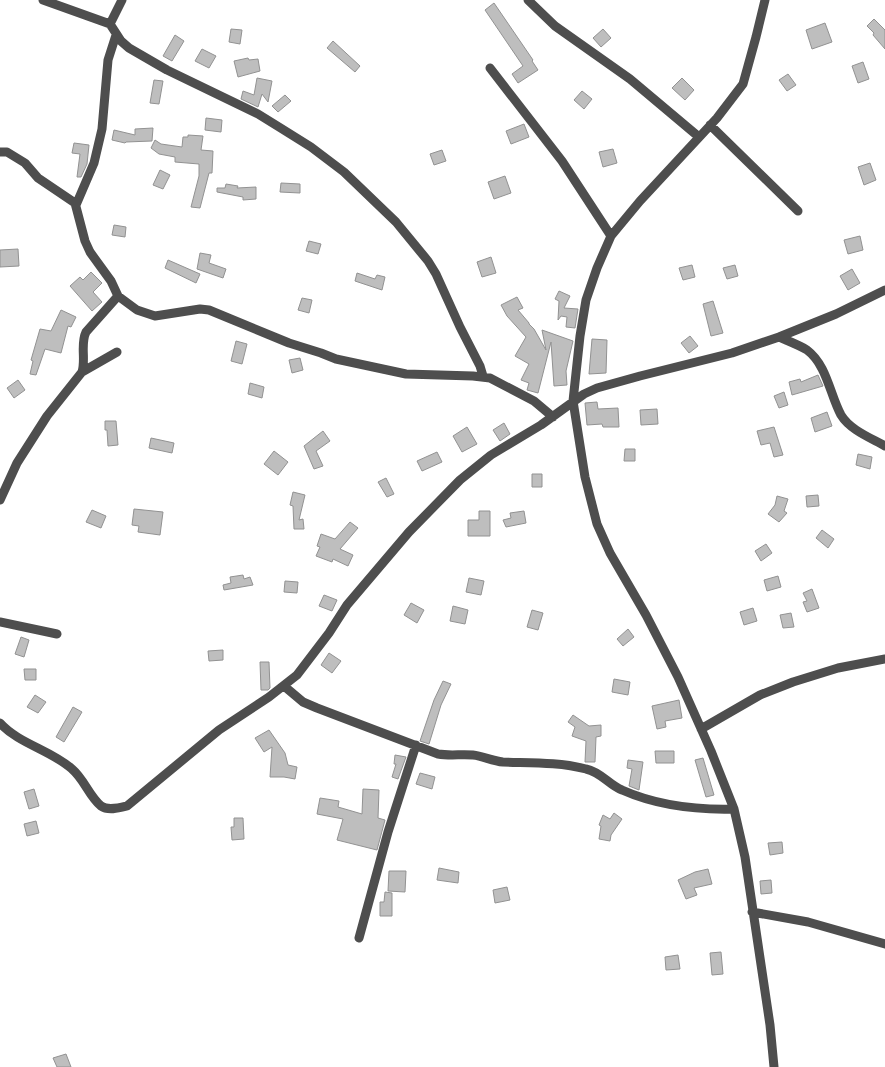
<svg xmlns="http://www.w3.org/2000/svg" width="885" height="1067" viewBox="0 0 885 1067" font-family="Quicksand,sans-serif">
<rect width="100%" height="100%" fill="#fff"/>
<path fill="#bebebe" stroke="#929292" d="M494,3L533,60L532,61L538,70L518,83L512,74L523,66L485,10Z
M874,19L885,30V49L873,35L874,33L867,26Z
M825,23L832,42L812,49L806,30Z
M231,29L242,30L240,44L229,42Z
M603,29L611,38L601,47L593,38Z
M175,35L184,41L172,61L163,56Z
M333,41L360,66L355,72L327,48Z
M202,49L216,56L209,68L195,61Z
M248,58L249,60L258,59L260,71L238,77L234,61Z
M863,62L869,79L858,83L852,66Z
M788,74L796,85L787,91L779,80Z
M257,78L272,81L268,102L262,94L258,107L241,99L243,91L254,95Z
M682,78L694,90L685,100L672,88Z
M154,80L163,81L159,104L150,103Z
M582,91L592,99L584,109L574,100Z
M285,95L291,101L278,112L272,106Z
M206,118L222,120L221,132L205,130Z
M524,124L529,137L511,144L506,131Z
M153,128L152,141L126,142L125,143L112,140L114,130L135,135V129Z
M188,135L203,136L201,150L213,151L212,173H209L200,208L191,207L199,176V164L175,162V157L159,154L151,148L155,140L161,144L182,147L183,137H188Z
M74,143L89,145L87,164L81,177H77L80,154L72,153Z
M613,149L617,163L603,167L599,152Z
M442,150L446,161L434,165L430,154Z
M870,163L876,180L864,185L858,167Z
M160,170L170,175L163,189L153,185Z
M505,176L511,193L494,199L488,182Z
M281,183L300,184V193L280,192Z
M226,184L238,186L237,188L256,187V199L243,200V197L217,192V188H225Z
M114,225L126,227L125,237L112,235Z
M860,236L863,250L848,254L844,240Z
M309,241L321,244L318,254L306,251Z
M18,249L19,266L0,267V250Z
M200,253L211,255L209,263L226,269L223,278L197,269Z
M491,257L496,273L482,277L477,262Z
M168,260L200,274L196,283L165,268Z
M692,265L695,277L683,280L679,268Z
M735,265L738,276L727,279L723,268Z
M852,269L860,283L848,290L840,276Z
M91,272L102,283L93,292L102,302L92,311L70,286L80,277L83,280Z
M357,273L375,279L377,275L385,277L382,290L355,281Z
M559,291L570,296L564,308L578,309L575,328L566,327L567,317L561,316L558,320L559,301L555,299Z
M517,297L523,308L518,310L529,323V324L534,329L546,350L542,330L573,341L566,371L567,385L554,386L551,342L538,393L527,390L529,383L521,380L529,364L515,356L526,337L507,316L501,305Z
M302,298L312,300L309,313L298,310Z
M713,301L723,333L711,336L703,304Z
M61,310L76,317L71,327L68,326L61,353L45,349L36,375L30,374L33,361L31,360L40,329L51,331Z
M690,336L698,346L689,353L681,343Z
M592,339L607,340L606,373L589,374Z
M236,341L247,344L242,364L231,361Z
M300,358L303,370L292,373L289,360Z
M818,375L823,386L792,395L789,382L800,379L801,382Z
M18,380L25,390L14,398L7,388Z
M250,383L264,387L262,398L248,394Z
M784,392L788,405L779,408L774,396Z
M597,402L598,409L618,408L619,427H603L602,424L587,425L585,403Z
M657,409L658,424L641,425L640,410Z
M827,412L832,426L815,432L811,418Z
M105,421H116L118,445L108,446L107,430H105Z
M504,423L510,434L500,441L493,430Z
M467,427L477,444L462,452L453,436Z
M774,427L783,455L774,457L770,443L761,445L757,431Z
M323,431L330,441L316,451L323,466L314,469L304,446Z
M151,438L174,443L172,453L149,448Z
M625,449H635V461H624Z
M274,451L288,462L278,475L264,464Z
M437,452L442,462L422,471L417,461Z
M858,454L872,457L870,469L856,465Z
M532,474H542V487H532Z
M386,478L394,494L387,497L378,482Z
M293,492L305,495L299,520L303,519L304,529H294L293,506L290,505Z
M818,495L819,506L807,507L806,496Z
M777,496L788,499L784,511L787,513L779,522L768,514L775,505Z
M134,509L163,512L160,535L138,532L139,526L132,525Z
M92,510L106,516L101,528L86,522Z
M479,511H490V536H468V520H479Z
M524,511L526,523L506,527L503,520L511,518L510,513Z
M350,522L358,528L340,549L353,555L348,566L333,559L332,562L316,556L320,547L317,546L321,534L335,539Z
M822,530L834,539L828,548L816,538Z
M766,544L772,553L761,561L755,551Z
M243,575L244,579L250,577L253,585L224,590L223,585L231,583L230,577Z
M778,576L781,587L767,591L764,580Z
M469,578L484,581L481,595L466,592Z
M285,581L298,582L297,593L284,592Z
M812,589L819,608L807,612L803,602L807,601L803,593Z
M324,595L337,600L332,611L319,606Z
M411,603L424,610L417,623L404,615Z
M453,606L468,610L465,624L450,621Z
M753,608L757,621L744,625L740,612Z
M532,610L543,613L538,630L527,627Z
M791,613L794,627L783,628L780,615Z
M628,629L634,637L623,646L617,639Z
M21,637L29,640L24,657L15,654Z
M223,650V660L209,661L208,651Z
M329,653L341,661L332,673L321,665Z
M260,662H269L270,688L268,690H261Z
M24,669H36V680H25Z
M614,679L630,682L628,695L612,692Z
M443,681L451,684L441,705L429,744L420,741L434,700Z
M35,695L46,702L38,713L27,707Z
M679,700L682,718L665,721L666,727L657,729L652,706Z
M73,707L82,712L64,742L56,737Z
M573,715L589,726L601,725V736L596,737L595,762H585L586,741L572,736L575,727L568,722Z
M269,730L285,753L288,765L297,767L295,779L284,777H270L272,747L264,752L255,738Z
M655,751H674V763H656Z
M395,755L406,757L398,779L392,777L396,764H394Z
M703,758L714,795L706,797L695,760Z
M628,760L643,762L639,790L629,786L632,769L627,768Z
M420,773L435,777L432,789L416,784Z
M34,789L39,806L29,809L24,792Z
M363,789L379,790L378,818L385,820L377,850L337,840L343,819L317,814L320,798L339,801L338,807L362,814Z
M614,813L622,819L611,835L610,841L599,839L601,826L599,825L603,815L610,819Z
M234,818H243L244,839L232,840L231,827H234Z
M36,821L39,833L27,836L24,824Z
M782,842L783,853L770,855L768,843Z
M439,868L459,872L458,883L437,880Z
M708,869L712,884L694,888L697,895L686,899L678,880L695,872Z
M389,871H406L405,892L388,891Z
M771,880L772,893L761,894L760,881Z
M507,887L510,900L495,903L493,890Z
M385,892L392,893V916H380V902H384Z
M721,952L723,974L712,975L710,953Z
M678,955L680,969L666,970L665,957Z
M66,1054L71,1067H57L53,1058Z"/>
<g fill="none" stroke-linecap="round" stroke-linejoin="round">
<path stroke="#4e4e4e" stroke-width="9" d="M43,0L110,24L121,41L129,48L167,70L258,114L279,127L311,147L344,172L396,222L428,261L436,274L460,327L480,366L483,376
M528,0L555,26L630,79L699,137
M765,0L756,37L743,84L717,118L640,201L611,236L597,268L586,300L580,336L573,401L585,477L597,524L610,553L646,615L678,677L711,751L734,809L745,857L770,1025L774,1067
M110,24L122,0
M490,68L562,161L611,236
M710,125L798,211
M0,152H7L25,163L38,178L75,203L85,241L90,252L111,281L118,296L137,310L155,316L200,309L209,310L289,343L321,353L336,359L406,374L473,376L490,378L534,401L553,417
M76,205L94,163L102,129L108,60L116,35
M779,337C788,341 799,345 807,350C827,365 830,395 841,415C850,430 871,438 885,446
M82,372L117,352
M0,500L17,463L47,416L82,372C86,359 80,344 86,332L118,296
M0,622L57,634
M284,686L303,702L317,708L438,754C450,756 461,754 473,755C483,756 492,761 503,762C530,763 559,762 586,769C601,772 609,785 622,790C658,806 695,810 734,809
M0,723C19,744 51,750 72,769C84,779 89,796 101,806C108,811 119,808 127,806L219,730L269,697L297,675L329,633L347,605L409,532L460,480L491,455L541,425L584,394L597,388L640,376L732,353L779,337L836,314L885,290
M701,729L760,695L793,682L838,668L885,659
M752,912L808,922L885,944
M359,938L388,832L416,745"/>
</g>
</svg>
